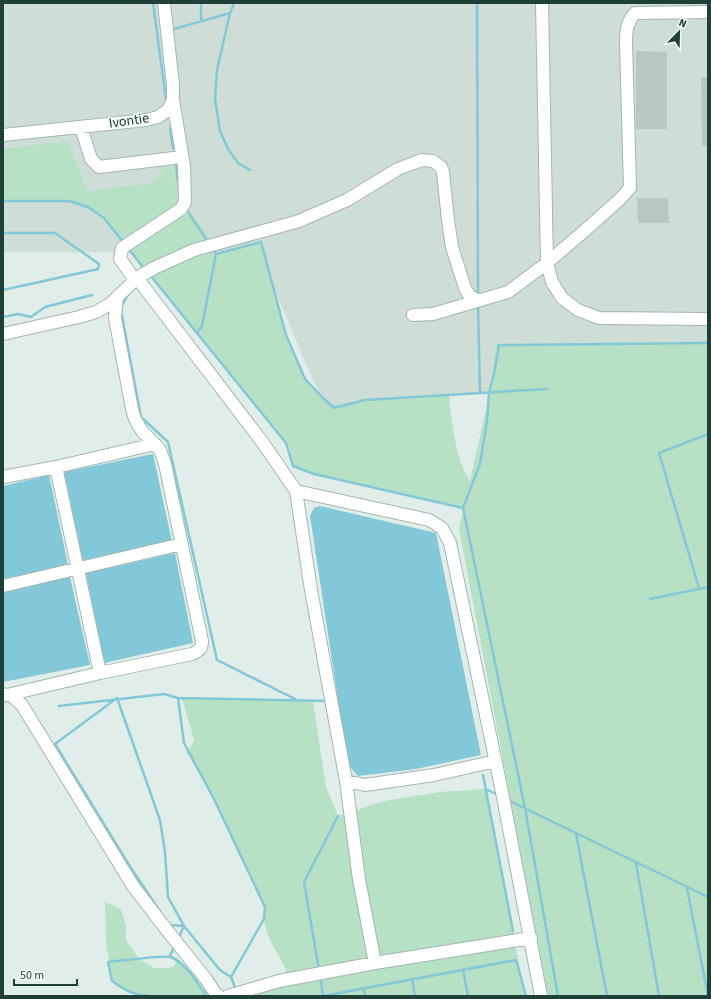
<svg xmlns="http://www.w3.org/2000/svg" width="711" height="999" viewBox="0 0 711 999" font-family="'Source Sans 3',sans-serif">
<rect width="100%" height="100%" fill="#e1ede8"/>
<path fill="#cfddd7" d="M3,3H708V343L496,344L490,392L324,406L259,253L3,252Z"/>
<path fill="#b7e1c4" d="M68,141L87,191L154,183L164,167H174L179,214L192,215L207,235L208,244L216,254L261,242L286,335L305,379L331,405L365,400L449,395C451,418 456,462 470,480L490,392L496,344L708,343V996H548L459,529L463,511V508L314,474L293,466L285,443L104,218L88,207L69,201H3V149Z
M182,698L313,701L326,787L338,816L384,801L440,792L486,789L518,959L526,996H250L279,988L286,969C278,954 266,937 264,919C263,915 264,911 265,907L214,799L187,753L194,740Z
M105,902L121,909L126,926V940L139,959L154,968H169L175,965L177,957C181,963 206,994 212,996L137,995L123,989L112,981L106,941Z"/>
<path fill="#83c8d8" d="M153,454L172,542L83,562L64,472Z
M49,475L68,565L3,579V486Z
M320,506L436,533L481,755L416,769L358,776L348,765L310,516L314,508Z
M175,553L193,643L104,663L86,573Z
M70,577L90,665L3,682V591Z"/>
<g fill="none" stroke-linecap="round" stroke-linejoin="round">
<path stroke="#83c8d8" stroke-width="2.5" d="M153,3L166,99
M201,3V21
M234,3L230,13L217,70L215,99L220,131L228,149L238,163L250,170
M477,3L478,293
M174,29L230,13
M170,128L173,148
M176,166L179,190
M3,201H69L88,207L104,218L123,242
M188,212L206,239
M3,233H55L99,264L98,269L3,290
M128,248L142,266
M216,254L261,242L286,335L305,379L323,398L334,408L365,400L547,389
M150,275L286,443L293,466L314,474L463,508
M478,304L480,393
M121,307L129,293
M121,311L141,417L168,442L217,660L297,700
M3,317L18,314L31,317L45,307L92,295
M197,333L202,326L216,254L214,251
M699,588L659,453L708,434
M650,599L708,587
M117,698L160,820L165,852L168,897L184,926L220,970L231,977L236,990
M117,698L55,744L129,865L161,913
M178,698L184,743L214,799L265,907L264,919L231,977
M59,706L164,694L178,698L328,701
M483,775L513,931
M486,789L498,795
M508,800L708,897
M576,834L607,996
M636,863L659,996
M687,888L708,996
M169,925L184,926
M178,939L184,926
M170,956L174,947
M319,970L304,882L338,816
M463,970L468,996
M320,977L323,996
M412,979L415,996
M364,988L365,996
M151,996C133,995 126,991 112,981L108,962C118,961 166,955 171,957C186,964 196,980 205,994L204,996
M323,996L516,960L526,996
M558,996L525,808L463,508L480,464L487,421L489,393L494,374L499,345L708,343"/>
</g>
<path fill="#b6c8c1" d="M636,51L667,52V129H636Z
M701,77H708V146H702Z
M637,198H668L669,223H638Z"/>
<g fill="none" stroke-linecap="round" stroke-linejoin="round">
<g stroke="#a3b6b0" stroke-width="14">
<path id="minor" d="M542,3L547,263L552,282L562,298L578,310L599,318L708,319
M81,127L91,159L99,167L174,158
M3,135L146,120L158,117L168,110L173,100V85L164,3
M137,278L263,443L296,491L311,590L346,781L359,879L375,963
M135,280L120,259L122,248L181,209L185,202L184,166L173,100
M413,315L433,314L508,292L547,263L590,226L619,200L630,188L626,42C626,30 627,22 635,13L708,12
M3,334L79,317L96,312L110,304L137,278L154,268L194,250L299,221L347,200L398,169L411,164L422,160L433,161L441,167L443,172L448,220L452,247L465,288L469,295L477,300
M56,467L100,673
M3,477L56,467L155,444
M296,491L429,520L442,528L450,543L502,792L541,996
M3,586L182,544
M3,694L12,696L22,705L133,886L166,929L206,979L216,994L219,996
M7,695L100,673L192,654C199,651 202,649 202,641L165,464L160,450L142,431L135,419L132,409L115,318L117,297
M346,781L365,785L434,775L496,761
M228,996L279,981L375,963L531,938"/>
</g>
<use href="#minor" stroke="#fff" stroke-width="12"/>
</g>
<g text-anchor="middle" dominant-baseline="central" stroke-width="3" stroke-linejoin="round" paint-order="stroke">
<g font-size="14" fill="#1f4038" stroke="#f2f9f6">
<text transform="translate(129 121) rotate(-8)">Ivontie</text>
</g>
</g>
<rect width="711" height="999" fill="none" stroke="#1f4038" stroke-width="8"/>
<g transform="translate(679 32) rotate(23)" stroke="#f2f9f6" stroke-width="3" paint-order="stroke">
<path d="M0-3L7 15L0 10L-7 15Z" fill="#1f4038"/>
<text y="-6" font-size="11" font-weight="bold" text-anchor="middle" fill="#1f4038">N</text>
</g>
<path d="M14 979v6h63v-6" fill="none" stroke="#1f4038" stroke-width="2"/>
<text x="20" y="979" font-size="12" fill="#1f4038" stroke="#f2f9f6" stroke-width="3" paint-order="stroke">50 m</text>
</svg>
